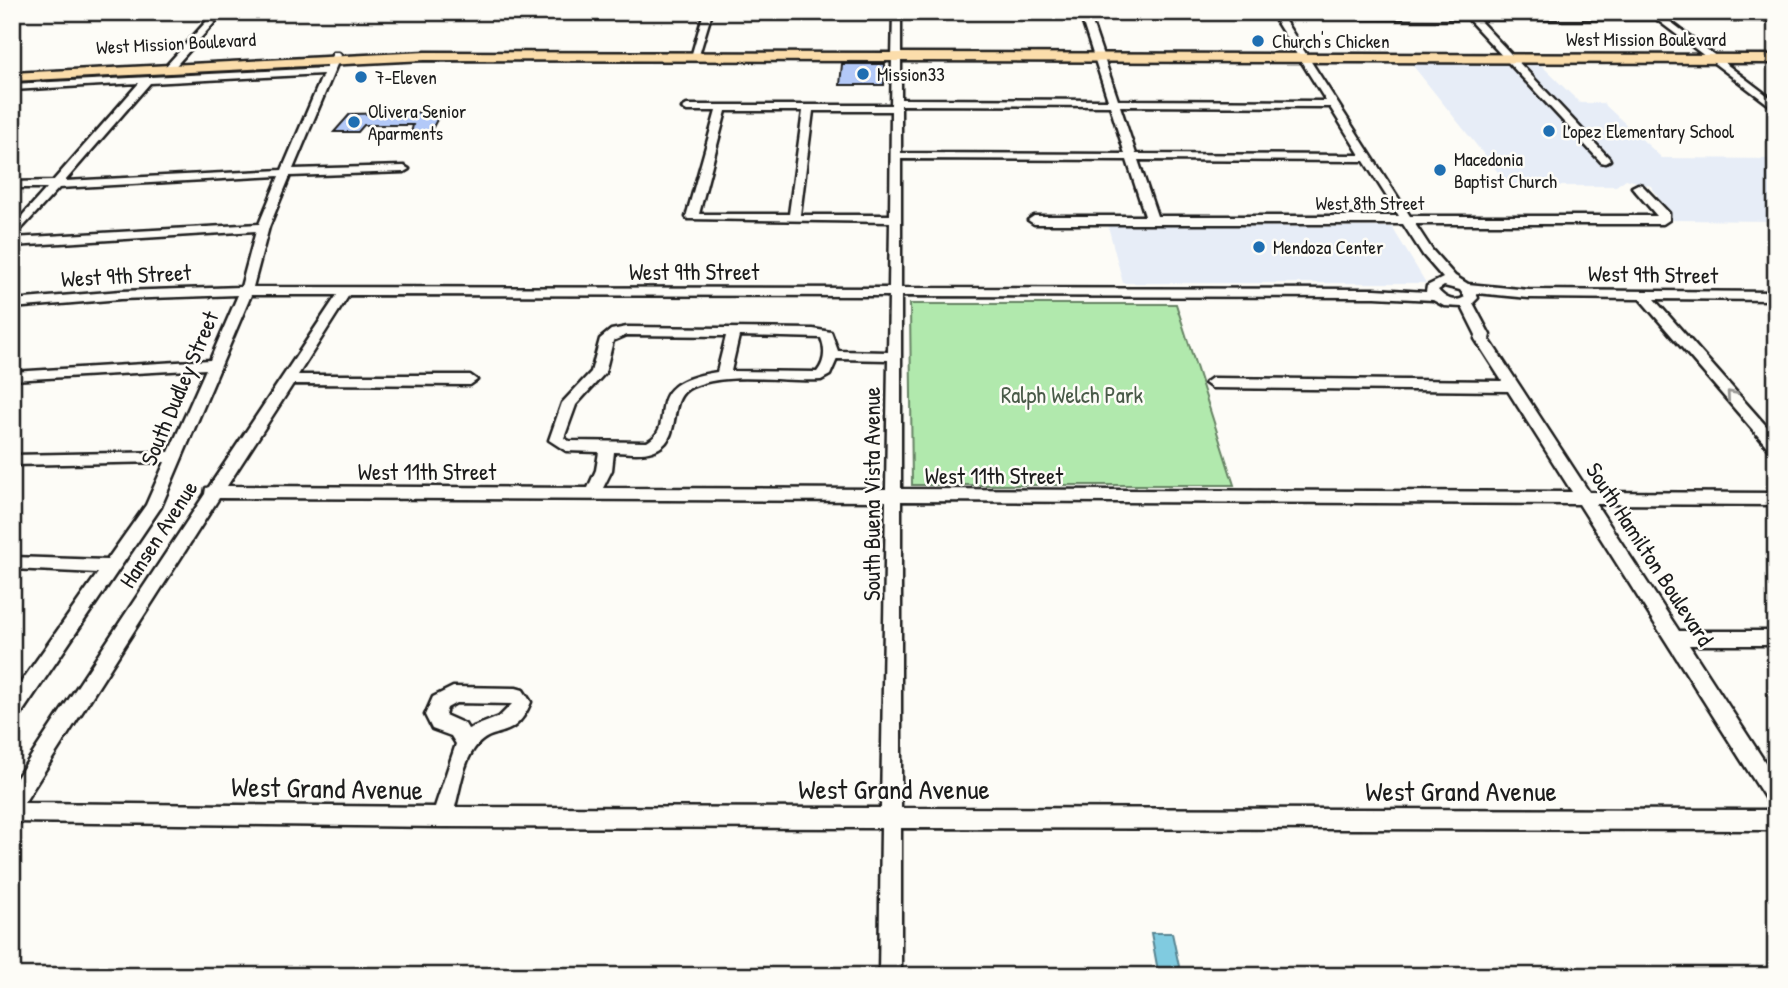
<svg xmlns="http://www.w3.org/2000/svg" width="1788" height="988" viewBox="0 0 1788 988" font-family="'Patrick Hand',sans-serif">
<rect width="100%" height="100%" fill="#fdfcf7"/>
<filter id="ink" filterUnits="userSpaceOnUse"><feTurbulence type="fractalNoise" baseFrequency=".0143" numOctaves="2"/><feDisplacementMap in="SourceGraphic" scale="14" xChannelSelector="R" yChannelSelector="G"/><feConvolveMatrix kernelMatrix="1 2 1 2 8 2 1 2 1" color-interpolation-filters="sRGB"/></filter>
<g filter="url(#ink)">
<path fill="#e7edf7" d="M1410,62H1538L1580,103H1603L1662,158L1776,159V221L1672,220L1651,186L1626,179L1616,186H1509Z
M1108,226L1392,227L1426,283H1123Z"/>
<path fill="#b1e9ad" stroke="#668264" stroke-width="2" d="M910,304H1176L1234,485H912Z"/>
<path fill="#80cbe0" stroke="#588592" stroke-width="2" d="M1151,933H1172L1180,971H1158Z"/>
<path fill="#b3c9f8" stroke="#1c1c1c" stroke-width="2" d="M842,64H885L884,85H840Z
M441,112L430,133H411L413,125H364L358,132H334L350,114Z"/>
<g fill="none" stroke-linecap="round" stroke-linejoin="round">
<g stroke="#1c1c1c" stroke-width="5">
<path id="minor" d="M215,12H224L171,71H165V67Z
M704,12H712L699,55L691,57Z
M893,12L1776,14V20L1667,19L1776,102V110L1656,19H1478L1609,158L1610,160L1605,163L1601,162L1468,19L1283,18L1410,216H1657L1632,187L1638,184L1642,185L1669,213V220L1663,224H1415L1432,250L1455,276L1468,284L1529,290L1776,292V300L1654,299L1776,437V452L1771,451L1640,299L1529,298L1476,293L1478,298L1473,303L1490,335L1489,339L1589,492L1776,493V505L1596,504L1679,631H1776V645H1689L1776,779V806L1769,804L1579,504L901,501V808L1776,810V830L901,828V976H879L881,828L442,827L12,822V785L205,494L206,488L209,487L337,295H251L161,507L19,717L12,719V695L98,573L12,569V557L107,560L146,505L165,462L12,465V455L169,452L206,369L12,380V372L210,360L238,295L121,299L12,308V300L121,291L241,287L256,231L12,246V227L47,188H12V182L53,181L139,83L12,90V84L326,68L333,53H339L341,55L293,169L404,166L409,169L404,172L290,176L269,227L253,287L889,288L890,222L688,219L686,217L716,111H687L682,108L687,105H891ZM901,17H1081L1108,100L901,99ZM1090,17L1274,18L1326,101L1118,100ZM323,74L282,170L65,181L150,83ZM901,105L1110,106L1125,154L901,153ZM1120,106L1330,107L1360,155L1136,154ZM726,111H803L789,214H699ZM813,111H891L890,215H800ZM901,159L1127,160L1145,216H1034L1028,220L1034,224H1403L1423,255L1443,278L1427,286L1426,292L1375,289L901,288ZM1138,160L1364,161L1399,216H1157ZM279,176L259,224L13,238L59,188ZM1444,286L1460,290L1465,297C1455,303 1445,299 1438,290ZM349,295L889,296L888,352L838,351L831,332L813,329L627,327L611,330L600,339L591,372L562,403L549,440L566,451L599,452L596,470L588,488L227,486L293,384L470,385L477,380L470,375H298ZM901,296L1375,297L1433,300L1444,306L1462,307L1476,335L1475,339L1502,381L1212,378L1205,383L1212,388L1508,391L1572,492L901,489ZM627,335L726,336L717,372C634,384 681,423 647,442L569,441L564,438L576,405L605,373L613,341ZM739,336L821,338C826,350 825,362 817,372L731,371ZM837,359L888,360L886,489L603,488L612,470L614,452C626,452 641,455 652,451C686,441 664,399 692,387C726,371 783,382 821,380L830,375ZM219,498L886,501L881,808L455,807C460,789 463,764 474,749C493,723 513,745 531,702L523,690L516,688L453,687L433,697L425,715L432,729L451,736L456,744L435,807L24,803ZM456,703L512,704L499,717L468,729L465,724L445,715L447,708Z"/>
</g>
<g stroke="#1c1c1c" stroke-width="5">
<path id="major" d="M425,52L1776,55V63L425,60L12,81V73Z"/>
</g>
<use href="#minor" fill="#fdfcf7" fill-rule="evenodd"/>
<use href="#major" fill="#fbddab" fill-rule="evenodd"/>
</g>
<defs><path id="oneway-chevron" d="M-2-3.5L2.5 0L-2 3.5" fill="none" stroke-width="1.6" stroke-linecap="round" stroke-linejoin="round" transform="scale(1.75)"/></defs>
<use stroke="#989794" href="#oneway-chevron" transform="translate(1731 395) rotate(-131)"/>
</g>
<g fill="#1f6fb2" stroke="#fdfcf7" stroke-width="2.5">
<circle cx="1258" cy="41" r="7"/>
<circle cx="863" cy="74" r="7"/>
<circle cx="361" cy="77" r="7"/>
<circle cx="354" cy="122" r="7"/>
<circle cx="1549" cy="131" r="7"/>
<circle cx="1440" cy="170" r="7"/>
<circle cx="1259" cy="247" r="7"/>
</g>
<g text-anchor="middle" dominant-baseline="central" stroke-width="5" stroke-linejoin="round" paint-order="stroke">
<g font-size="19" fill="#1c1c1c" stroke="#fdfcf7">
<text x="1646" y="39">West Mission Boulevard</text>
<text transform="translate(176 43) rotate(-3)">West Mission Boulevard</text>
<text x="1370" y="203">West 8th Street</text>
</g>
<g font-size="19" fill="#1c1c1c" stroke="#fdfcf7" text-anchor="start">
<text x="1272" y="41">Church's Chicken</text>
<text x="877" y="74">Mission33</text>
<text x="375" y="77">7-Eleven</text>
<text x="368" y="111">Olivera Senior<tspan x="368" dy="22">Aparments</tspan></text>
<text x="1563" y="131">Lopez Elementary School</text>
<text x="1454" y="159">Macedonia<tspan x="1454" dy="22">Baptist Church</tspan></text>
<text x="1273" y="247">Mendoza Center</text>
</g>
<g font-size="23" fill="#1c1c1c" stroke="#fdfcf7">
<text x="694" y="271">West 9th Street</text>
<text transform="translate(1653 274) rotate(1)">West 9th Street</text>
<text transform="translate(126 275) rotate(-3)">West 9th Street</text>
<text transform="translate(179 388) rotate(-67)">South Dudley Street</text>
<text x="427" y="471">West 11th Street</text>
<text x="994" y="475">West 11th Street</text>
<text transform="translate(871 494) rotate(-90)">South Buena Vista Avenue</text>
<text transform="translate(158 534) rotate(-57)">Hansen Avenue</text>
<text transform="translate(1650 554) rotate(57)">South Hamilton Boulevard</text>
</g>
<g font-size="23" fill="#495a48" stroke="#fdfcf7">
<text x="1072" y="394">Ralph Welch Park</text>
</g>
<g font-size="28" fill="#1c1c1c" stroke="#fdfcf7">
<text transform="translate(327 788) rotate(1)">West Grand Avenue</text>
<text x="894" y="789">West Grand Avenue</text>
<text x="1461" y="791">West Grand Avenue</text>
</g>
</g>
<rect width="1788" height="988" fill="none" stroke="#fdfcf7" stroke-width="42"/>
<rect x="21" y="21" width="1746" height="946" fill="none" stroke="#1c1c1c" stroke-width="2.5" filter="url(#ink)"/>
</svg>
